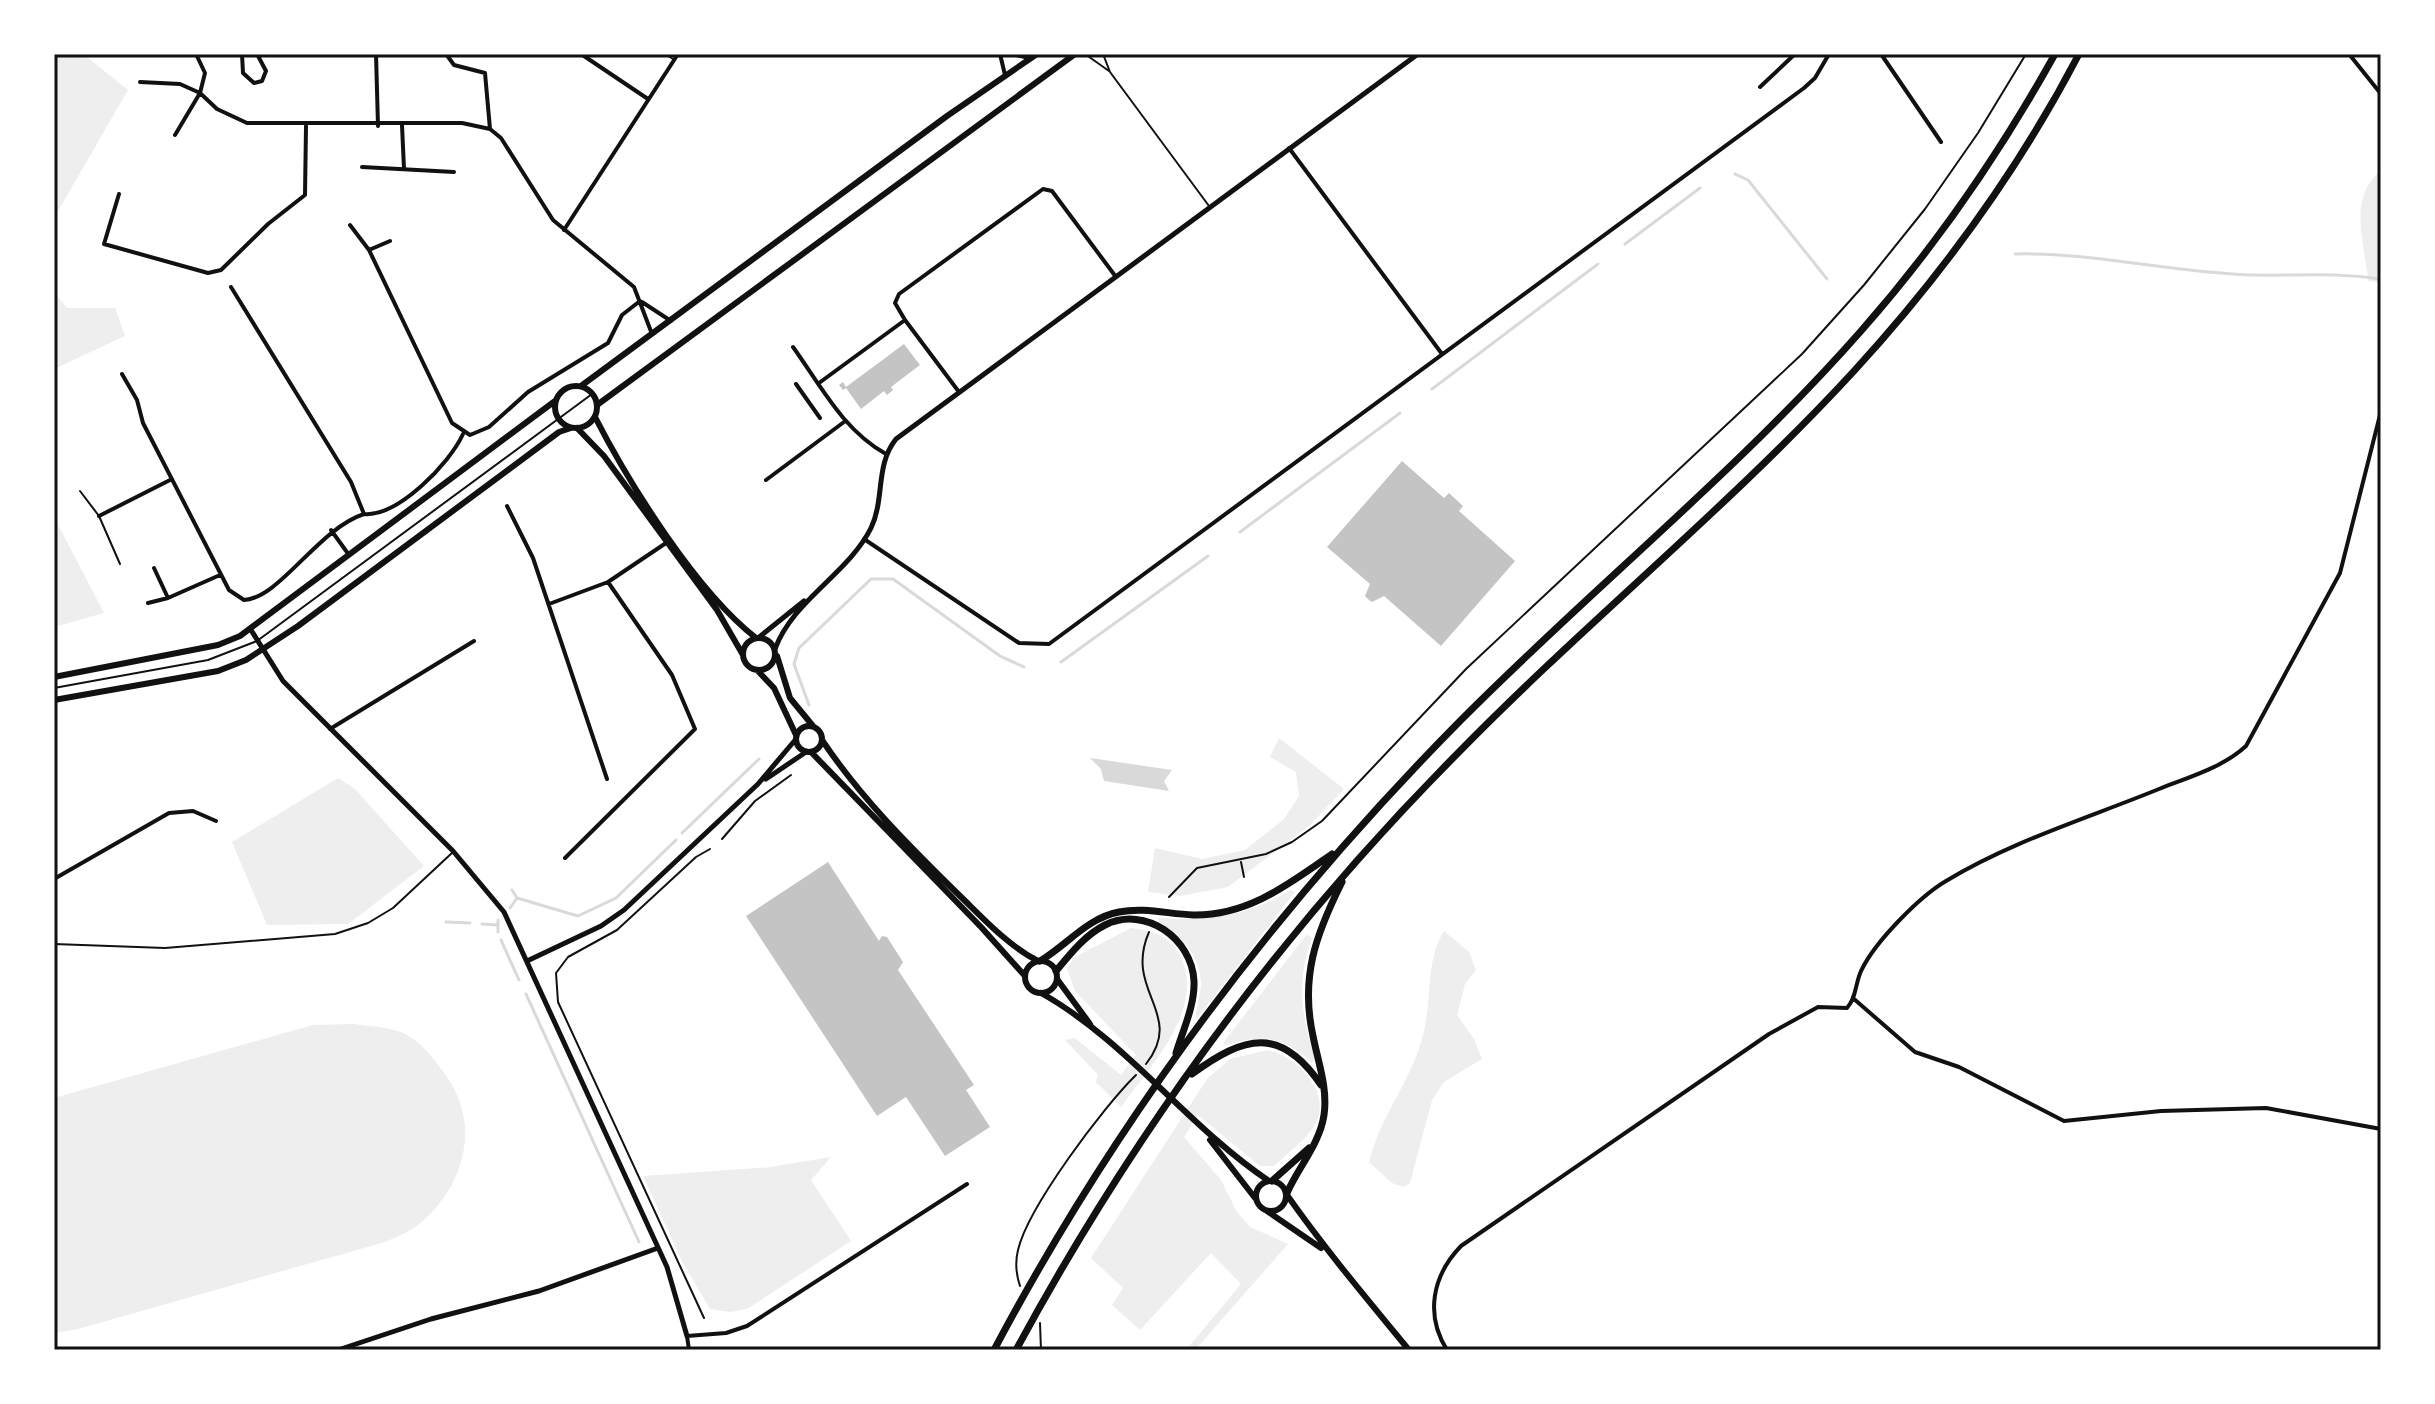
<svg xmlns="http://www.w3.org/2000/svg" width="2435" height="1404" viewBox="0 0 2435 1404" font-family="'Crimson Pro',serif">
<rect width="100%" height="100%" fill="#fff"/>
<path fill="#eee" d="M54,54H83L128,90L54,218Z
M2381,171V283L2368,281C2365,244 2347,197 2381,171Z
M54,292L67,308H115L125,336L54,369Z
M54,517L104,613L54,627Z
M1279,738L1344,789L1309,826L1228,887L1180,896L1148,892L1155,848L1202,859L1245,850L1284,819L1299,796L1296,772L1270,757Z
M338,778L355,789L424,866L348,924L267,925L232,842Z
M1290,890L1295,892L1196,1020C1195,1010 1201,995 1201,983C1200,955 1181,935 1159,922L1158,918C1208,921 1247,917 1290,890Z
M1131,928C1150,930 1169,936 1179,953C1208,1008 1150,1066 1121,1107L1096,1082L1098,1075L1065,1040L1075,1038L1121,1075L1136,1055L1075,991L1067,968L1075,957Z
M1444,931L1469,952L1476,970L1465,984L1457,1015L1474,1039L1482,1059L1444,1082L1432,1100L1410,1183L1404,1187L1392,1183L1369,1162C1381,1113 1416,1076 1425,1026C1432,993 1426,960 1444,931Z
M1307,934L1312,938C1296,984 1301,1013 1315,1059L1312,1063C1285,1037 1260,1033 1226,1046L1223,1043Z
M353,1024C370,1026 392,1027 407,1035C423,1044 434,1059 445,1074C482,1124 465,1187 418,1225C409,1232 396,1237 385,1242L78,1329L54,1333V1098L313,1025Z
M1267,1050C1297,1056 1333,1092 1315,1125C1306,1140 1286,1154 1274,1166H1260L1198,1115L1184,1137L1221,1180L1237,1212L1250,1227L1288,1244L1195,1350H1186L1241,1284L1211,1253L1140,1330L1112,1305L1123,1288L1091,1258L1207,1079L1230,1059Z
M831,1157L811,1180L851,1241L747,1309L731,1312L710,1309L683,1263L643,1176L771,1167Z"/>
<path fill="#d9d9d9" d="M1090,758L1172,770L1164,781L1169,791L1104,781L1101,769Z"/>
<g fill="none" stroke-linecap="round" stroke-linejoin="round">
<path stroke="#d9d9d9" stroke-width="3" d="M1735,174L1748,180L1827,279
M1625,244L1700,188
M2015,254C2095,252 2173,273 2253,275C2299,276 2333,272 2381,279
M1432,389L1598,264
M1240,532L1400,413
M1061,662L1208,556
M809,705L794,664L799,648L871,579H893L1000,656L1024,667
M682,833L759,759
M517,898L578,916L616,898L676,840
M510,908L517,898L512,890
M446,922L470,923
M482,924L497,925
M498,932V920
M501,940L519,980
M526,994L639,1242"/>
</g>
<path fill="#c4c4c4" d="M904,344L920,365L891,387L893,390L887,395L884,391L861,409L846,388L843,390L839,385L843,382L846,387Z
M1402,461L1444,498L1449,493L1463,506L1459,511L1515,561L1441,646L1384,596L1372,602L1369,600L1365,596L1370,584L1327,547Z
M828,862L879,941L882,936L887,937L903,962L898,970L974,1085L966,1090L990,1127L945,1156L906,1097L877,1116L746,916Z"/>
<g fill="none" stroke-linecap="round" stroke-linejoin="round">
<path stroke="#111" stroke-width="2" d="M722,839L755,801L791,775
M1241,862L1244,877
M1169,897L1197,868L1266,854L1292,842L1322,821L1466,669L1802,354L1864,285L1925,209L1978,133L2026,54
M1146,1064C1186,1013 1123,992 1149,932
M1020,1286C1016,1274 1015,1262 1018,1250C1028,1207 1104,1106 1136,1075
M704,1318L558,1002L556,973L568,957L617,930L696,857L710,849
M1040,1323L1041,1350"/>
<path stroke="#111" stroke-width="2" d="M665,54L673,59
M1085,54L1109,71
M1103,54L1110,72L1209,206
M80,491L99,516L120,564
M54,688L208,660L257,641L592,394
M54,944L165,948L335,934L368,923L393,908L453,852"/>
<path stroke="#111" stroke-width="4" d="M196,54L205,73L200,93L217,109L247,123H462L490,129L501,138L553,220L634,287L652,334
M242,54L243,73L254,83L262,81L266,71L257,54
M376,54L378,126
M446,54L454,65L485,73L490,129
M581,54L648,99
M1000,54L1005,75
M1012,54L1029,58
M1881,54L1941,142
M2349,54L2381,94
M140,82L180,84L200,93L175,135
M1760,87L1795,54
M402,125L404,169
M1289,148L1442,354
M362,167L454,172
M119,194L104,244L208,273L221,270L268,224L305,195L306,126
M350,225L369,250L452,423L470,435L489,427L528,392L608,343L622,315L640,301
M564,230L678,54
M369,250L390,241
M642,302L671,321
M905,320L895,303L899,294L1043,189L1052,191L1116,277
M793,347C821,386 843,430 886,454
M122,374L137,400L143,423L229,590L244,600C280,598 318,529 364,514L351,482L231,287
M819,383L905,320L959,392
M796,384L820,418
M766,480L844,422
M507,506L533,558L607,779
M364,514C398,517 450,463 463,434
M99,516L172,479
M331,530L349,555
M864,539L1019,643L1049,644L1804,88L1815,78L1829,54
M154,568L168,598
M148,603L168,598L220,575
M549,604L608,582L666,543
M330,729L474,641
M565,858L695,729L672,675L608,582
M54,879L169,813L193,811L216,821
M1854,999L1915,1052L1959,1067L2064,1121L2161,1111L2266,1108L2381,1129
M689,1350L687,1336L726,1333L747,1326L967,1184
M1447,1350C1425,1315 1432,1276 1461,1246L1769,1034L1818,1007L1847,1008C1857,997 1855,982 1862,969C1876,941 1919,897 1946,881C2012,841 2088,818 2159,789C2189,777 2222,768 2246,746L2340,573L2381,411"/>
<path stroke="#111" stroke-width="5" d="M251,630L283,681L453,851L504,912L667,1267L687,1336
M758,638L804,601
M775,649C793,600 848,574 871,528C885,499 875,465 896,439L1418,54
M766,779L806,752
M527,961L601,926L624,910L758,784L796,739
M338,1350L431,1319L539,1291L658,1248"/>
<path stroke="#111" stroke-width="6" d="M595,417C630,485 696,591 756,638
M577,428L604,456L717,610L743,655
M743 654a16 16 0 1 1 32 0a16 16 0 1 1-32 0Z
M777,656L790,698L813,726
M757,670L774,688L796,735
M796 739a13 13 0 1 1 26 0a13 13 0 1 1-26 0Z
M822,740C861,798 908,845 958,894C983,918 1007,945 1038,961
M811,752L981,927L1025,976
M1025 977a16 16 0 1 1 32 0a16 16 0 1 1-32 0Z
M1057,979L1090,1024
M1041,993C1127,1041 1187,1126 1269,1181
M1210,1140L1255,1198
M1256 1196a15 15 0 1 1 30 0a15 15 0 1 1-30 0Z
M1287,1195C1325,1249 1367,1299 1409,1350
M1267,1211L1321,1248"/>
<path stroke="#111" stroke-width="6" d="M555 407a21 21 0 1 1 42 0a21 21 0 1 1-42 0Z
M581,386L947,116L1037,54
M597,405L1075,54
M54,677L218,645L240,636L555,401
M54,700L218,671L246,660L298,626L559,432L571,428"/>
<path stroke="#111" stroke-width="7" d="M1040,961C1067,945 1087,918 1119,912C1144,907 1168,914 1193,915C1248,916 1289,884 1332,854
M1056,971C1070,954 1085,935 1105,925C1146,905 1192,939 1194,981C1195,1005 1183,1030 1176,1053
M1192,1074C1245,1035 1281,1026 1321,1085
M1272,1181L1309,1148
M1287,1193C1298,1168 1320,1143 1324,1115C1328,1088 1318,1062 1313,1036C1300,977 1316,934 1342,882
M994,1350C1117,1118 1276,907 1461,720C1592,588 1738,471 1861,331C1936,246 2000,153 2055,54
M1016,1350C1134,1132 1283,929 1458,753C1586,622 1730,506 1854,371C1942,275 2019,169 2079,54"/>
</g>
<rect width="2435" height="1404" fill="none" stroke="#ffffff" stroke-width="112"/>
<rect x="56" y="56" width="2323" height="1292" fill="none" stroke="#111" stroke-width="3"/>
</svg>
